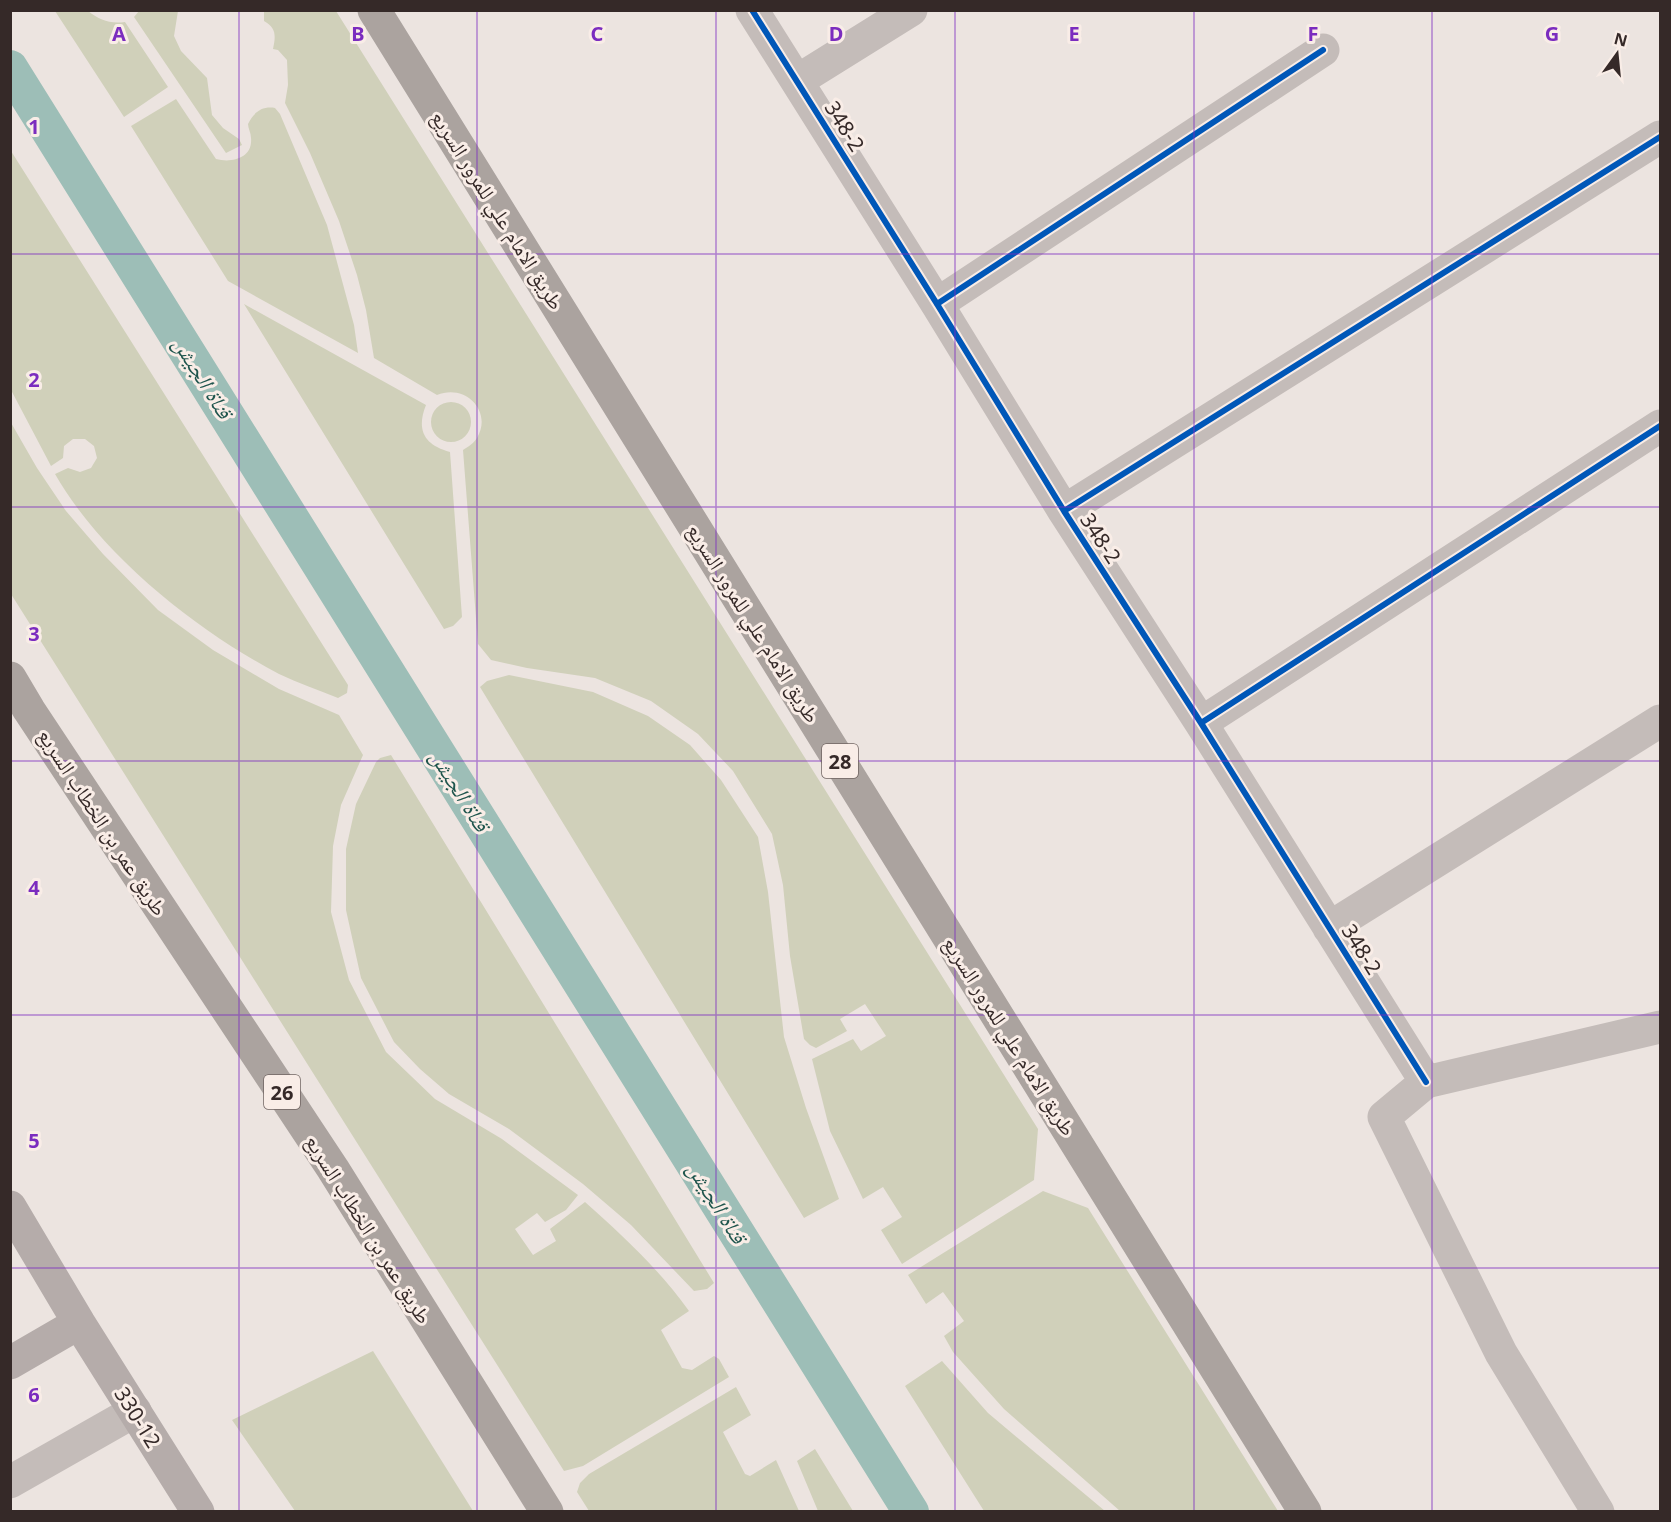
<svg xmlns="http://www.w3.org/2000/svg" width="1671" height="1522" viewBox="0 0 1671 1522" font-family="'Noto Sans','Noto Naskh Arabic',sans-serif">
<rect width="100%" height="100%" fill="#ece4e0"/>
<path fill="#d0d0ba" d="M55,11H88C100,20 109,24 125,22L168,87L124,117Z
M139,11H178L174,36L181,51L207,78L212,115L223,128L239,139L242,145L226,153L134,17Z
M264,11H336L1038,1129L1034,1180L902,1264L881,1230L902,1217L883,1187L863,1199L830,1131L812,1059L853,1039L861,1051L886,1036L865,1004L840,1019L847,1031L816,1048L810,1045L804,1039L790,956L783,885L772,834L733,771L698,734L651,701L595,678L527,668L491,660L478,644L463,450C468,447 474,443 477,438C493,411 465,383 437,395L374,358L366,310L357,275L339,221L310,153L285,103L288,85L287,60L278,50L273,49C276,35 276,28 264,21Z
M176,99L216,159C231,163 253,159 251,138C251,133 248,128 248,124C254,112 262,106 275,108L280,114L327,225L354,325L358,353L228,281L131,126Z
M11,151L348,685L347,693L338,698C319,690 298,683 279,674C197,631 101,555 55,474L68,468L80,472L91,468L97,458L94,446L85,439H73L64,446L63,458L51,466L11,390Z
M244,304L426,405C416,430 424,445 450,452L462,617L453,626L444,629Z
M431 422a20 20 0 1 1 40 0a20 20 0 1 1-40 0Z
M10,421L37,468L66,511L103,554L158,610L213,650L279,689L339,715L363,755L341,805L333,846L331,912L349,980L386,1052L435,1099L502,1139L578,1195L566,1210L545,1222L537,1213L515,1229L533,1255L556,1241L550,1229L585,1202C623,1236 659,1269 689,1311L661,1330L682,1368L692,1370L714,1356L719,1359L729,1377L583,1466L564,1471L11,594Z
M509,675L593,692L648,716L690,745L721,780L758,837L768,892L784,1037L806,1108L839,1199L804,1218L480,687L487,681Z
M391,755L714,1283L707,1289L694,1291L631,1225L583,1184L509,1129L449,1094L420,1069L394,1042L361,978L346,910V849L356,804L376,762L380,758Z
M1043,1191L1088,1208L1278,1511H1120L1004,1409L953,1352L944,1336L964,1321L943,1292L926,1304L908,1275Z
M373,1351L473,1511H295L232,1420Z
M942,1361L988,1413L1105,1511H984L905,1386Z
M736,1387L751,1415L723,1432L745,1474L750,1476L776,1460L799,1511H589L577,1492L580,1483L589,1474Z
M815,1449L853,1511H818L797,1461Z"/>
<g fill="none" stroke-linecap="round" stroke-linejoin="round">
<path stroke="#9dbeb7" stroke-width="36" d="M10,68L911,1512"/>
<path stroke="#c4bcb9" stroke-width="33" d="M752,10L937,304L1064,511L1201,723L1426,1082
M797,81L911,10
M937,304L1323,50
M1064,511L1660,137
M1201,723L1660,426
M1329,928L1660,721
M10,1482L135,1411
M1598,1512L1501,1353L1384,1117L1426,1082L1660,1027"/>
<path stroke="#b5acaa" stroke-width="33" d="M10,1207L79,1323L198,1512
M10,1363L79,1323"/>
<path stroke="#aba39f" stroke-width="33" d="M374,10L1305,1512
M10,678L29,710L333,1169L547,1512"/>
<g stroke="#f9ede7" stroke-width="10">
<path id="cycleway" d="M752,10L937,304L1064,511L1201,723L1426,1082
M937,304L1323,50
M1064,511L1660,137
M1201,723L1660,426"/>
</g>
<use href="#cycleway" stroke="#0057b8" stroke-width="6"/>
</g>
<path fill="none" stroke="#7b2cbf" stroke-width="1.5" stroke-opacity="0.55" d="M239,10V1512M477,10V1512M716,10V1512M955,10V1512M1194,10V1512M1432,10V1512M10,254H1660M10,507H1660M10,761H1660M10,1015H1660M10,1268H1660"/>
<g text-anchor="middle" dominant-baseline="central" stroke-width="6" stroke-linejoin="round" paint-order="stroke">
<g fill="#f9ede7" stroke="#706461" stroke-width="1.5">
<rect x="822" y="744" width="36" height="34" rx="4.5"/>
<rect x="264" y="1075" width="36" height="34" rx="4.5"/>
</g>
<g font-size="20" font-weight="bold" fill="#352928">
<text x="840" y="761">28</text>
<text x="282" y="1092">26</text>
</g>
<g font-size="21" fill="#352928" stroke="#f9ede7">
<text transform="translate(845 126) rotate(58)">348-2</text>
<text transform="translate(498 210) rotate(58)">طريق الامام علي للمرور السريع</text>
<text transform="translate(1101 538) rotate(57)">348-2</text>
<text transform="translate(754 623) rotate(58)">طريق الامام علي للمرور السريع</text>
<text transform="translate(103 822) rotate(57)">طريق عمر بن الخطاب السريع</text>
<text transform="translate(1362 949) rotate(58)">348-2</text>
<text transform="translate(1010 1036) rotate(58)">طريق الامام علي للمرور السريع</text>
<text transform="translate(369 1229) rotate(58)">طريق عمر بن الخطاب السريع</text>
<text transform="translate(138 1417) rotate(58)">330-12</text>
</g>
<g font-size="22" font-style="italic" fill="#1f554d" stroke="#f9ede7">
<text transform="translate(204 377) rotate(58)">قناة الجيش</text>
<text transform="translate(461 790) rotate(58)">قناة الجيش</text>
<text transform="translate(718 1202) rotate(58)">قناة الجيش</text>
</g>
</g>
<g font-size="20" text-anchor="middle" font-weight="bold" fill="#7b2cbf" stroke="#f9ede7" stroke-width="6" stroke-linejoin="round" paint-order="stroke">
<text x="119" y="41">A</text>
<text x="358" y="41">B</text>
<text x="597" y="41">C</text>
<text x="836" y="41">D</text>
<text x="1074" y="41">E</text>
<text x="1313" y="41">F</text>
<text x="1552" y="41">G</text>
<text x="34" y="134">1</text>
<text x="34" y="387">2</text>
<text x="34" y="641">3</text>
<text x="34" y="895">4</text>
<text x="34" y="1148">5</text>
<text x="34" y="1402">6</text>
</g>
<rect width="1671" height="1522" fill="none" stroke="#352928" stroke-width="24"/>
<g transform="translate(1617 54) rotate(15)" stroke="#f9ede7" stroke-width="4.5" paint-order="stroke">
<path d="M0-4.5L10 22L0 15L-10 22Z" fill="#352928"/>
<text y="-9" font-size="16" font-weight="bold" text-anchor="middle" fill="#352928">N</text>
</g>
</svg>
